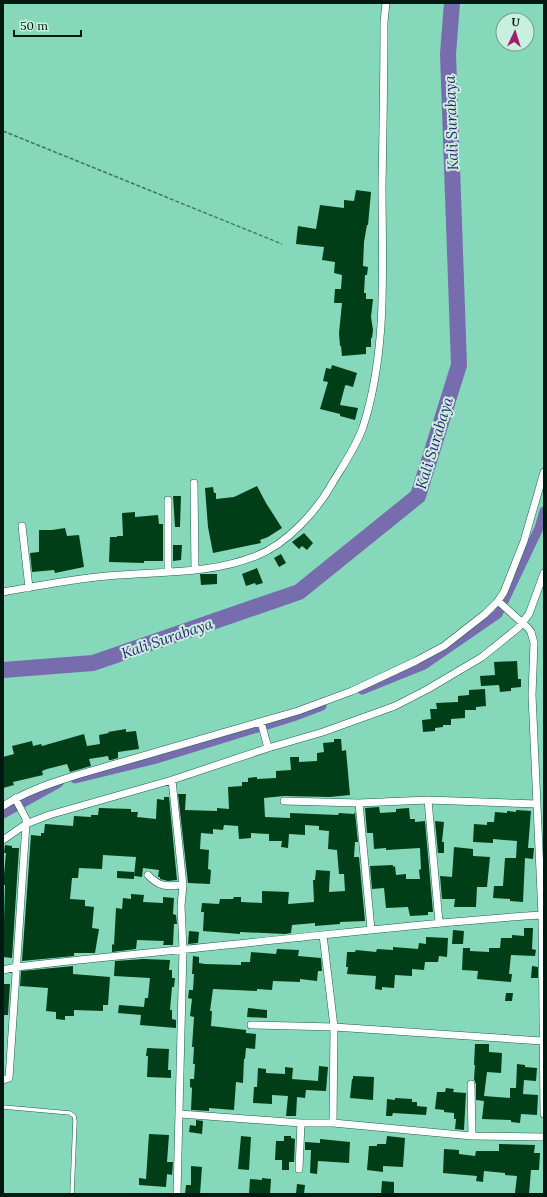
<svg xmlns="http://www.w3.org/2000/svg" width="547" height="1197" viewBox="0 0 547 1197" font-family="Lora,serif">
<rect width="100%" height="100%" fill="#86d8bb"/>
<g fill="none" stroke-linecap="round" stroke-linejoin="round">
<path stroke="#766cae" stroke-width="9" d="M362,690L424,665L498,614L539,528L544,511
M75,779L153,760L293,717L322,706
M3,814L59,783"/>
<path stroke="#766cae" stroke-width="16" d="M3,670L93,663L299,592L418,496L459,365L448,54L452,3"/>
</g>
<path fill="#003e17" d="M356,190L371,192L368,225H367L364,242L363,266L368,267L367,275H365L364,293H366V299H373L371,317L373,330L372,338H371V347H366V354L342,356L341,346H340L339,333L342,303H334L335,289H341L342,275L334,273L335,262L322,260L324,247L296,244L297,234L298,226L316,229L320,205L344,208V200L354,201Z
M332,365L357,373L353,387L346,385L345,386L340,405L358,408L355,420L340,416V414L320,409L328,382L323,381L326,368L331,369Z
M257,486L266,503L282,528L268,537L260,540L261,543L213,553L208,527L205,488L213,487L214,493H216V499L234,497Z
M173,496H181L180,527H175Z
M135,512V517L158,515L159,524H163V561H144V563L109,562L110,537H117V536H123L122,513Z
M65,528L67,536L79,535L84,567L55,573L54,570L32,572L30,553L39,552V530H52Z
M304,533L313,543L307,550L302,546L299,549L292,542Z
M173,545H182L181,560L173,561Z
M281,554L286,563L279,567L274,558Z
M257,568L263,583L256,585L255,583L246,586L242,574Z
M200,574H217V584L201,585Z
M517,661L518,679H521V687L511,688V691L500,692L499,685L481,686L480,676L495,675L494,662Z
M485,689L486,706L476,707V710H465V718L451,719V725H443V727L435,728V731L423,732L422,720L431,719L430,709H437L436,703L458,702V696L469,695V690Z
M126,729V732L136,731L139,749L118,752V758L111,760H109L108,756L89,759L91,766L70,772L67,764L47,769L42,771L43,775L13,782L14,785L3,788V757L14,754L12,746L32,741L33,746L41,744L42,746L84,734L87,746L100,744L99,735L109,733L108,732Z
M334,739H341L342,751L346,750L350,795L330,797L284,796L264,798L265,817L290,818V813L338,815L339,813L354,814L355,812L358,842H355L354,857H359L365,921L340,922V924L315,926V923L292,925L291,933L285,934L240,932V934L203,931L204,912H201L202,903L219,904L220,899H233L234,897H241V902L262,903V891L289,892L288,904L314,902L313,880H315L316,870L330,871L329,892L345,891L344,874H339L337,850L328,849L329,831L319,830V826L305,825V835L289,834L288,848L281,847L282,841H269V834L251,833V838L239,839L238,826L224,825L223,830L213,829V834L201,833L200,849L209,850L208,869L211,870L210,884L188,883L178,794H186L185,810L217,811V808L229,809L228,787L242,786V782H248V778L257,777V779L276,778V771L291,770L290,757H299V762L317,761V753L324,752L323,743L334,742Z
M164,797H169L177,880L168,881L160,879V877H158L159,870L143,868L142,877L134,876L136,857L103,855L102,869L79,868L78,878H72L70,899L85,900V906L94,907L92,928L99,929L95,953H74V956L22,961L31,835L41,836V833H44L45,824L73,826L74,816L91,817V815H98L99,808L131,809V812H138L137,817L156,819L157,799L164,800Z
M379,807L380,813L396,812V809L409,808L410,819H415V822L425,821L433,912H428V915L410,916L408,907L386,908L384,888L372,889L370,866L393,865V867L395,866L396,875L406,874V879H420L419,870L421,869L420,848L386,850V848L374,849L373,833H367L365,808Z
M516,810L531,811L528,848H534L533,859L525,858L523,902L510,901V899L493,898L494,886H503L505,858H516L517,841L493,839V843L473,842L474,824L487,825V822H494L495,812L507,813V811L516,812Z
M435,821L444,822L442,842H444V853H438Z
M5,845L12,846V848H19L12,958L3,957L5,885H3L6,853H4Z
M454,847L473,849V856L490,857L487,887H477L476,907H454L455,899H442L440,876L452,877Z
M117,871L134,872V879L117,878Z
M131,894L144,895L143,902L163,903V897L174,898L173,914L176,915L177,924H174L173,945H163L164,941L137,940L136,949L112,952V944L114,945L116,908L122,909L123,898L131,899Z
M524,928H533L532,949L536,950L535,956L511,955L509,974H512L511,982L477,979L478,971L462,970L463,948H470V951L489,952V948H500L501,938H512V935L524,936Z
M453,930L464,931L463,944H452Z
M189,931L199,932L198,943L188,944Z
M426,937L448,938L447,957L439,956L438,962H425L424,970L412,969V976L395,975L394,988L382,987V990L375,989L376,976L347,974L348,967H346L347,952H355L356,950L376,952L377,949L393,950V947L418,949L419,943L426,944Z
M277,949L299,950L298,956L321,958L322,971H318L317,981L300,979V982L273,981L272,990L257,989V991L213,989L210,1011H212L211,1026L246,1030V1033L256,1034L255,1049L246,1048L245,1059H244L243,1083L236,1082L234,1110L209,1108V1111L191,1110L192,1088L190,1087V1079H194L195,1064H193L194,1047H192L194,1017L190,1016L192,999L188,998L189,990H193L194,974H192L193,956L199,957V963L205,964L241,965V962H250L251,952L276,954Z
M143,959L170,960L169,970H172V978H175L174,987H172L170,1010H172V1019L176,1020V1028L140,1025L141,1015L118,1013L119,1005L144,1007L145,998H148L150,978L114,976L115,961Z
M73,966V974L110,977L108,1005H103V1011L74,1010V1016H65V1020L56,1019V1012L46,1011L48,988L20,986L21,971Z
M532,966L538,967V978H531Z
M3,984H10L8,1015H3Z
M506,993H513L512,1001H505Z
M248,1008L267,1010V1018L247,1017Z
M475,1044H489V1052L502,1053L501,1073L487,1072L484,1096L510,1098V1088H516L517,1064L525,1065V1067L537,1068L536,1081L524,1080L523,1094L538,1095L537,1115L521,1114L520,1123L511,1122V1120L482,1119L484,1101L476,1100V1084L474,1079L475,1065H474Z
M147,1048L169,1049L168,1070H171V1078L147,1077L148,1056H146Z
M319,1066L328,1067L326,1091L306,1090L305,1098L297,1097L296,1116H286L288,1096L272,1095V1104L253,1103L254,1087H257L258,1068L266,1069V1073L285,1074V1067L293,1068L292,1079L318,1081Z
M353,1076L374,1077L373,1100L350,1098L352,1079H353Z
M446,1088L454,1089L453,1092L466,1093L464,1130L455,1129L456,1119H454V1113L444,1112V1110L435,1109L437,1092H445Z
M395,1098L412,1099V1102H417V1106L427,1107L426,1115L393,1113L392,1116H386L387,1099L395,1100Z
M196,1120L203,1121L202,1134L189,1132L190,1125L196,1126Z
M149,1134L169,1135L167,1162H173L172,1175L167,1174L166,1187L139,1185V1178L146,1179Z
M241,1136L251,1137L249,1170L238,1169Z
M284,1136H291V1138L295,1139L294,1162H289V1170H282V1160H275L276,1141H284Z
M387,1136L405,1138L403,1167L383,1166V1172L367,1170L369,1146H377V1144H386Z
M320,1139L350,1142L349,1163L318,1161L317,1174L310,1173L311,1150H305V1142L320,1143Z
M499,1144L535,1145L534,1153H540L539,1170H531L529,1194L515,1193L517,1176L505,1175V1173L484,1171L483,1182L476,1181L477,1176L443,1173L444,1149L459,1150V1154L475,1156L476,1151H499Z
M191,1166L202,1167L200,1194H185L186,1185H191Z
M262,1178L271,1179L270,1194H249L250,1179L262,1180Z
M382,1181L394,1182V1194H381Z
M297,1184L305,1185L304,1194H296Z"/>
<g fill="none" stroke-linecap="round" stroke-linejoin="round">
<g stroke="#1e5e4b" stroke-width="4.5">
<path id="service" d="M3,1107L70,1113L74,1116L75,1121L72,1194"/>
</g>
<g stroke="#1e5e4b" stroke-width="8">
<path id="minor" d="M194,483L195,570
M168,500V572
M22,526L29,588
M3,592C37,586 72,579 107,576C157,571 208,575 256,556C287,544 317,511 333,482C344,464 356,447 363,427C388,350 382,266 382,186C383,131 384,77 384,22L386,3
M498,601L528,628L531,632L534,643L532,695L542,915L544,1114
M261,722L268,748
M172,780L183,885L181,906L183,949L177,1194
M428,800L439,922
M284,801L359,803L428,800L537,804
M359,803L371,929
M3,806C26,791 52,783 77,775L298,711L352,691L416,661L444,646L485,614L498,601L504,592L524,541L544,472
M3,840L26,824L49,815L172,780L268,748L323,732L395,706L428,689L482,657L518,628L529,614L544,573
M148,875C160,888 167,886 183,885
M323,935L334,1027L333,1123
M3,970L16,967C93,958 170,951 247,943C345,933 443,921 542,915
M251,1025L334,1027L543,1041
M3,1080L9,1078L26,824V819L15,798
M471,1084L472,1136
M180,1114L301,1123H333L472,1136L544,1137
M299,1169L301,1123"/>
</g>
<path stroke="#427664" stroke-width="1.5" stroke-dasharray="4 2" stroke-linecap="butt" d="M3,131L282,244"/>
<use href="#service" stroke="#fff" stroke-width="3.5"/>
<use href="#minor" stroke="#fff" stroke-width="7"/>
</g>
<g text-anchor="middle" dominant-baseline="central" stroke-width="4" stroke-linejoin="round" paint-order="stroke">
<g font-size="15" font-style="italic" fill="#351e6f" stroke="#c8efe0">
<text transform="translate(451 123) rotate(-92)">Kali Surabaya</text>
<text transform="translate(434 443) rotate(-73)">Kali Surabaya</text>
<text transform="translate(167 638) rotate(-19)">Kali Surabaya</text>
</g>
</g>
<rect width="547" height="1197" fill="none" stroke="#011911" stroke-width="8"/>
<g transform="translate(515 32) rotate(4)"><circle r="19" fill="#c8efe0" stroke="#78998d"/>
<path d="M0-3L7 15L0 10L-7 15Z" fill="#a21e6d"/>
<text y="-6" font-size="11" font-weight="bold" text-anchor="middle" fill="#011911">U</text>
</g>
<path d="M14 30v6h67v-6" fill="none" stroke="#011911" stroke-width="2"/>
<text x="20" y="30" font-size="12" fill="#011911" stroke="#c8efe0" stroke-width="3" paint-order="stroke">50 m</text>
</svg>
